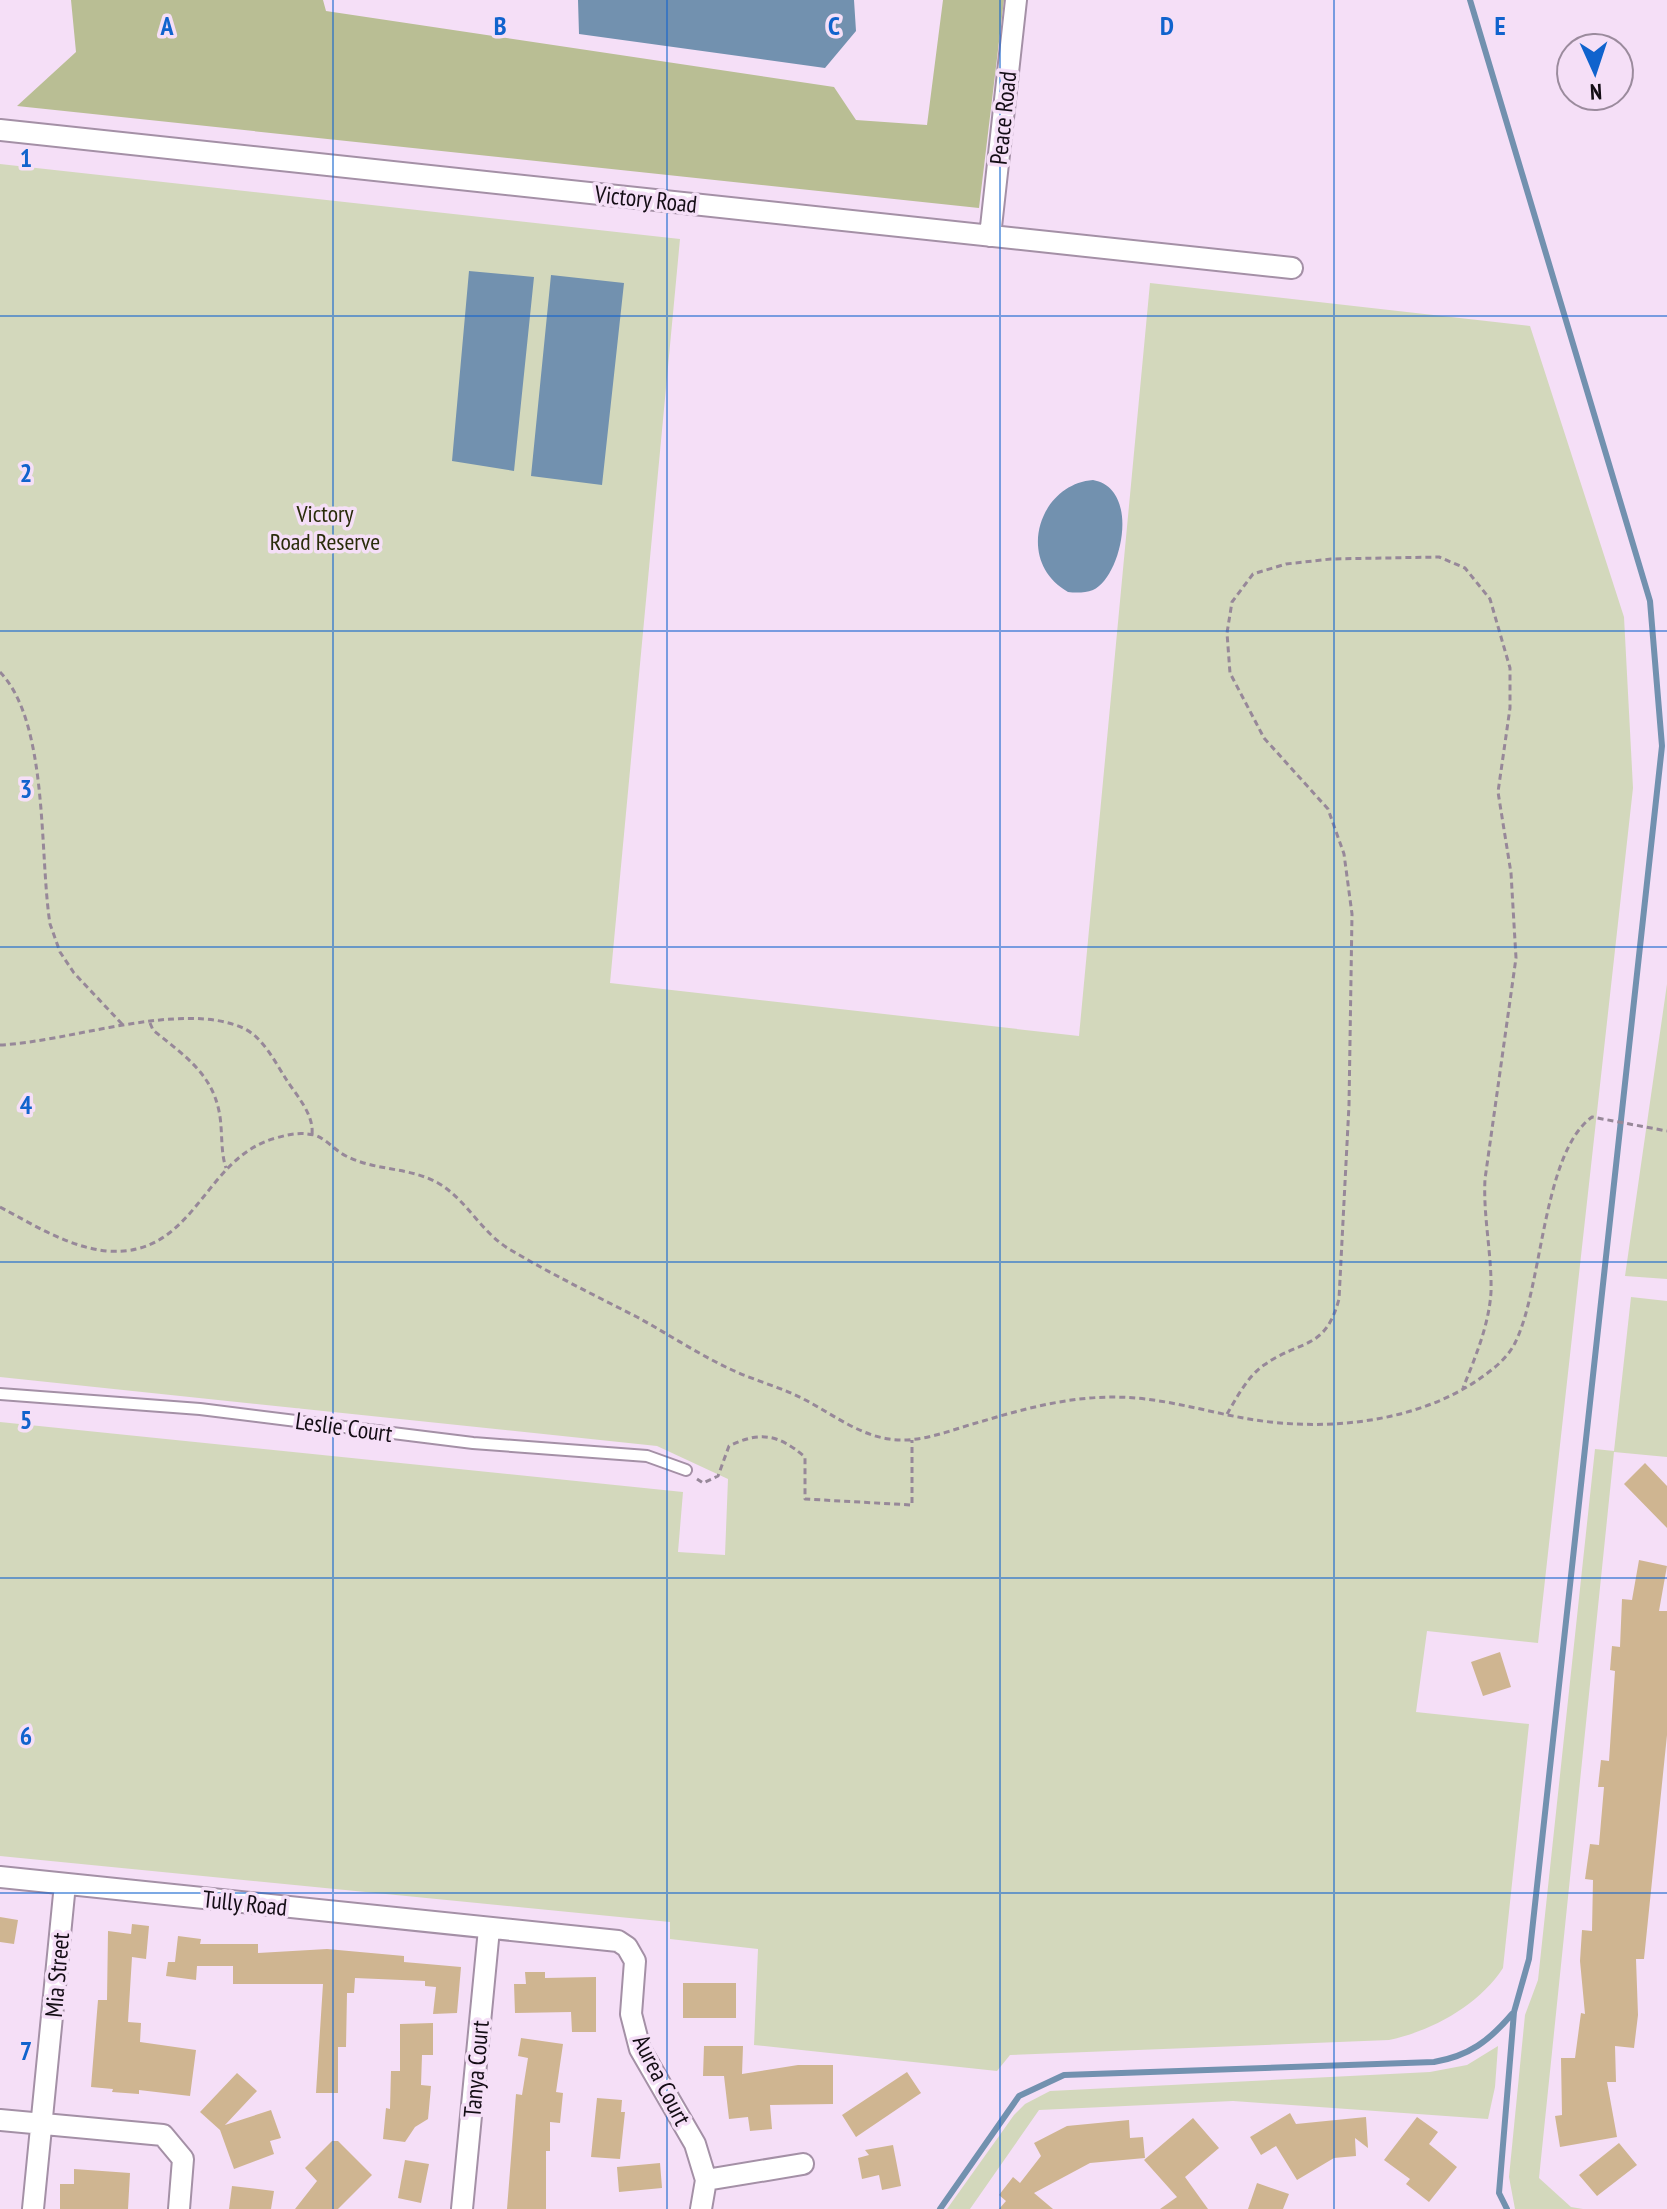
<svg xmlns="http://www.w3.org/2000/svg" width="1667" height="2209" viewBox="0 0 1667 2209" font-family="'PT Sans Narrow',sans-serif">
<rect width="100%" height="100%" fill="#f5dff7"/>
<path fill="#d3d8bc" d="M0,164L680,239L610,983L1079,1036L1150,283L1530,326L1624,617L1633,788L1538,1643L1427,1631L1416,1712L1529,1724L1503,1968C1479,2005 1432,2031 1389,2040L1010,2055L997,2071L754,2045L758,1949L670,1939V1922L0,1856V1422L683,1492L678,1552L725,1555L728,1479L657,1446L0,1377Z
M1667,984V1279L1625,1276Z
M1631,1297L1667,1301V1457L1614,1452L1539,2178L1571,2207L1583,2209H1515L1509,2177L1525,2015L1538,1980L1595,1449L1614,1451Z
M1498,2046L1495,2087L1488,2119L1233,2101L1039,2110L970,2209H947L1014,2115L1025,2104L1050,2091L1430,2072L1467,2065Z"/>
<path fill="#b9be94" d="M71,0H323L326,11L834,87L856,120L927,125L943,0H1004L979,208L17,106L76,52Z"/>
<path fill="#7291af" d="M578,0H854L856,31L825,68L579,34Z
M469,271L534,277L514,471L452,461Z
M551,275L624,283L602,485L531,476Z
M1093,480C1142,489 1121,578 1093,590C1085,593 1076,593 1068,592C1014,561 1039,484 1093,480Z"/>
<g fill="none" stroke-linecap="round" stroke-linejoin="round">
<path stroke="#7291af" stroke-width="6" d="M1470,0L1650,601L1662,746L1529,1959L1514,2012L1499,2193L1507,2209
M940,2209L1019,2096L1064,2075L1434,2062C1469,2056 1489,2041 1512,2014"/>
</g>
<path fill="#cfb591" d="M1645,1463L1667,1486V1528L1624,1484Z
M1639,1560L1667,1566L1659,1611H1667V1735L1644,1959H1636L1638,2015L1634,2048L1615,2046L1616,2082H1607L1617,2137L1560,2147L1555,2116L1562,2115L1561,2058H1575L1581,2013L1585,2014L1580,1961L1582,1930L1592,1931L1593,1880L1585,1879L1590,1844L1599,1845L1604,1787H1598L1601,1760L1609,1761L1615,1671L1610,1670L1612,1646L1620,1647L1622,1599L1632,1600Z
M1500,1652L1511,1687L1483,1696L1471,1662Z
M0,1917L18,1920L14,1944L0,1942Z
M132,1924L149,1926L146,1959L132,1957L128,2022L141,2023L140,2042L196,2050L190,2096L139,2090V2094L112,2092L113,2089L91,2087L98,2000H107L108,1931L131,1934Z
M178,1936L201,1939L200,1944H258V1953L327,1949L404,1956V1962L461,1967L457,2013L433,2014L436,1987L425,1986V1981L355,1978L354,1993H347L346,2047H338V2093H316L323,1984H233V1966H197L196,1980L166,1976L168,1962H175Z
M525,1972H545V1978L596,1977V2032H572L571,2012L515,2013L514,1984H526Z
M683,1983H736V2018H683Z
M433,2023V2055H422L421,2085L431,2086L428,2119L415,2127L405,2142L383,2139L386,2108L390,2109L391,2071H400V2024Z
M521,2038L563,2044L556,2092L563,2093L560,2123L550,2122V2151H546V2209H507L516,2094L522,2095L528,2058L518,2056Z
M704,2046H743L742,2074L798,2065H833V2104L770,2105L772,2129L750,2131L748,2117L729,2119L724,2076H703Z
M907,2072L921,2093L856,2137L842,2115Z
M237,2073L257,2091L225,2125L271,2110L281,2138L270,2141L274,2154L234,2169L220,2130L200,2112Z
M597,2098L622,2100L621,2112H625L620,2159L591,2157Z
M1290,2113L1296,2124L1366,2117L1368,2148L1355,2138L1356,2156L1334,2158L1297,2180L1276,2146L1261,2155L1250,2137Z
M1417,2117L1438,2132L1429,2144L1457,2167L1429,2202L1406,2184L1410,2179L1384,2160Z
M1193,2118L1219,2148L1185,2177L1208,2209H1160L1177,2197L1144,2160Z
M1129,2120L1130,2138L1143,2137L1145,2158L1090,2163L1034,2193L1053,2209H999L1006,2201L999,2195L1013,2177L1020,2183L1041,2156L1034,2143L1067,2126Z
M332,2141H338L372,2175L338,2209H295L317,2181L305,2168Z
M1619,2143L1637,2165L1597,2196L1579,2175Z
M893,2145L901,2186L882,2190L879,2175L862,2179L858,2158L869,2155L865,2150Z
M405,2160L429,2164L421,2203L398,2198Z
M660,2163L662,2188L619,2192L617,2167Z
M74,2169L130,2173L128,2209H60V2184H74Z
M1257,2183L1289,2194L1283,2209H1248Z
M232,2186L274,2191L271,2209H229Z"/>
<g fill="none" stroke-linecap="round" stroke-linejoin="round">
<g stroke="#a490a6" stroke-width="14">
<path id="service" d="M0,1394L200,1409L473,1443L647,1456L686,1470"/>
</g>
<g stroke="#a490a6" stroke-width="24">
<path id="minor" d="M0,130L1292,268
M990,236L1016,0
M0,1877L618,1941L627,1947L635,1961L631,2014L640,2049L695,2144L706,2180L701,2209
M0,2120L163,2135L183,2159L179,2209
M706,2180L803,2164
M33,2209L65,1884
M462,2209L489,1929"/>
</g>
<path stroke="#978899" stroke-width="3" stroke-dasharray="6 4" stroke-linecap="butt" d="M0,672C49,723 39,853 50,924L60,952L74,973L122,1024
M150,1023L153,1030C182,1054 211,1072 219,1111C223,1130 220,1150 226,1168
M0,1045C69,1042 181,1000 243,1028C263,1037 275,1062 286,1079C296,1095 314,1114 312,1134
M0,1207C34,1225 68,1247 107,1251C196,1258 203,1157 276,1138C290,1134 300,1132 314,1135C327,1139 334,1150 346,1156C375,1171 410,1167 438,1183C466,1199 481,1232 509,1249C551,1274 594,1295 637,1317C668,1334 698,1354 730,1369C751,1379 773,1385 793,1394C825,1408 854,1434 889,1439C921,1444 953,1429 983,1421C1037,1405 1088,1392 1145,1399C1180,1403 1214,1413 1249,1419C1325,1432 1418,1423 1482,1377C1495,1368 1508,1357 1515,1343C1543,1287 1542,1153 1592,1117L1667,1131
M1227,1414C1237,1397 1248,1376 1264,1365C1301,1339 1325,1351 1339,1299L1349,1105L1352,914L1344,854L1328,809L1264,738L1230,673L1227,633L1232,602L1253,574L1286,564L1331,559L1439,557L1465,568L1490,599L1510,668V708L1498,792L1511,873L1516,958L1485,1179C1483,1217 1492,1254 1491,1292C1489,1325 1475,1358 1463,1388
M697,1479L703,1483L718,1476L729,1446C760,1431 778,1434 805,1457V1499L912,1505V1440"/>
<use href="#service" stroke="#fff" stroke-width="10"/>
<use href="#minor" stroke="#fff" stroke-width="20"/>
</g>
<path fill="none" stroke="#1063cd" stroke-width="2" stroke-opacity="0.55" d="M333,0V2209M667,0V2209M1000,0V2209M1334,0V2209M0,316H1667M0,631H1667M0,947H1667M0,1262H1667M0,1578H1667M0,1893H1667"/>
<g text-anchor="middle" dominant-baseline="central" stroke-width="7" stroke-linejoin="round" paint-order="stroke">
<g font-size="24" fill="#140d15" stroke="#f5dff7">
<text transform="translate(1003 118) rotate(-84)">Peace Road</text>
<text transform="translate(646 199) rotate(6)">Victory Road</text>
<text transform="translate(344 1427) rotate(8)">Leslie Court</text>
<text transform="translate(245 1903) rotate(6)">Tully Road</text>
<text transform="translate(57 1975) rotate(-85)">Mia Street</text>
<text transform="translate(476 2069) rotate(-85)">Tanya Court</text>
<text transform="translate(662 2080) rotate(63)">Aurea Court</text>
</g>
<g font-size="24" fill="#292c0a" stroke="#f5dff7">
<text x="325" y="513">Victory<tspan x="325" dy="28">Road Reserve</tspan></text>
</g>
</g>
<g font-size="26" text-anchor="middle" font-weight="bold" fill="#1063cd" stroke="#f5dff7" stroke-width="7" stroke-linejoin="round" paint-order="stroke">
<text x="167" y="35">A</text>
<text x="500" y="35">B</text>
<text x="834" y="35">C</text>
<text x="1167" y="35">D</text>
<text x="1500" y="35">E</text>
<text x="26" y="167">1</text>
<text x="26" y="482">2</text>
<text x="26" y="798">3</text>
<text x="26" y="1114">4</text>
<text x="26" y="1429">5</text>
<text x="26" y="1745">6</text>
<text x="26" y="2060">7</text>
</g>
<g transform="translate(1595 72) rotate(177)"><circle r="38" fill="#f5dff7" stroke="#9b8b9d" stroke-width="2"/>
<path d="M0-6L14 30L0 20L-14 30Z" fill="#1063cd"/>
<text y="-12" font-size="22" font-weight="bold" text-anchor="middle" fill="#140d15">N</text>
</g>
</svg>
